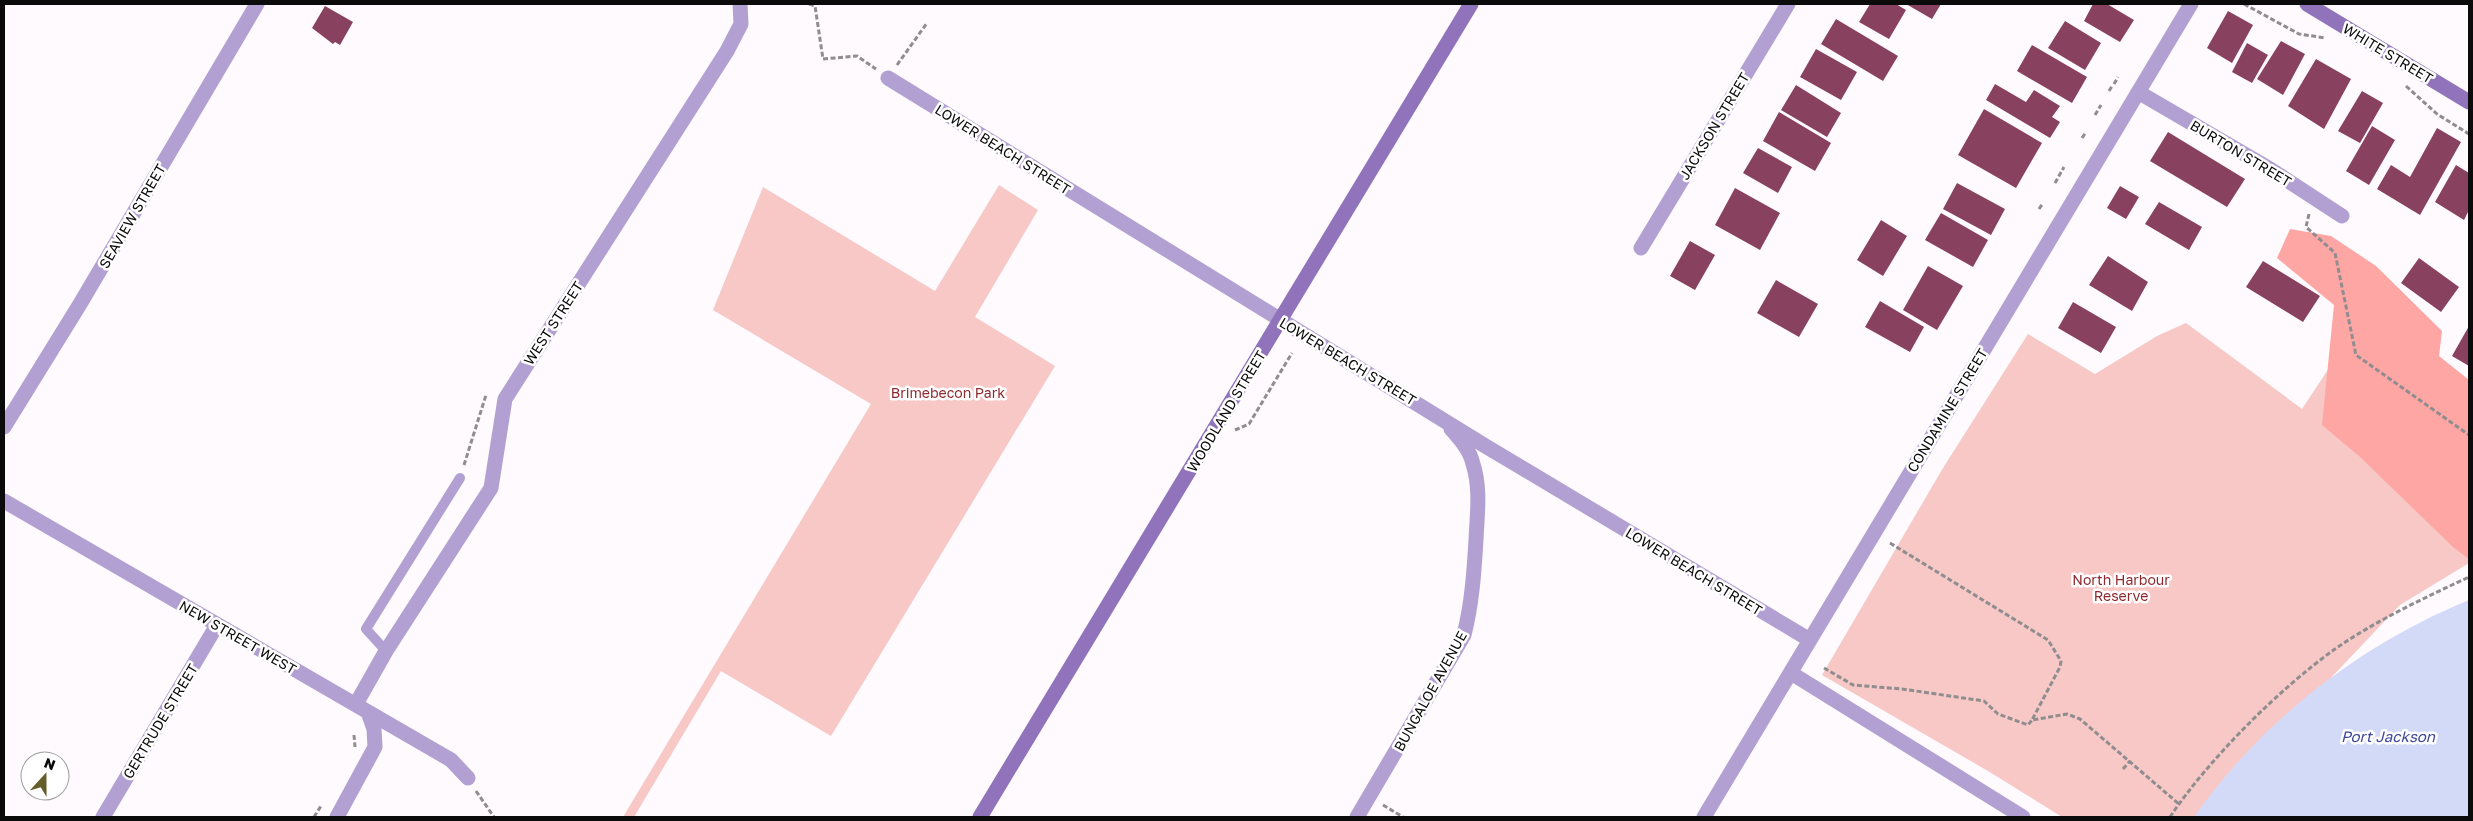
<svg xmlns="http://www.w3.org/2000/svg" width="2473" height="821" viewBox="0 0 2473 821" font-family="'Golos Text',sans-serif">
<rect width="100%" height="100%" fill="#fefafe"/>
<path fill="#f7c8c5" d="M999,185L1038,210L975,317L1055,366L831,736L721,671L634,817H623L871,404L713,310L763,187L935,291Z
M2372,303L2469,382V563L2400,605L2199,817H2062L1988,771L1822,675L1943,468L2028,334L2095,374L2157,336L2186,323L2302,409Z"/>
<path fill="#fda6a3" d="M2290,229L2331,236L2376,266L2442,331L2439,356L2469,380V559L2453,547L2359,456L2322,425L2334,305L2277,258Z"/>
<path fill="#d3daf8" d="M2469,600V817H2194C2261,721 2361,644 2469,600Z"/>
<path fill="#894160" d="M1870,4H1896L1906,10L1889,39L1859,22Z
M1906,4H1941L1932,19Z
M2093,4H2107L2134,20L2120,42L2084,21Z
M325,6L353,22L340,45L335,42L333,44L312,28Z
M2228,11L2253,25L2232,63L2207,48Z
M1836,19L1898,56L1883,81L1821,44Z
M2065,21L2101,43L2085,70L2048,48Z
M2281,41L2305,54L2283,95L2257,79Z
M2247,43L2268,55L2252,83L2232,72Z
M2032,45L2087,77L2072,103L2017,71Z
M1816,49L1857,72L1841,100L1800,77Z
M2316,59L2351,79L2324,129L2288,106Z
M1995,84L2026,102L2034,90L2060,106L2052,117L2060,122L2050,138L1986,100Z
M1796,85L1841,113L1827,137L1781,110Z
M2362,91L2383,103L2360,143L2338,131Z
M1984,109L2042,143L2016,188L1958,155Z
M1779,112L1831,143L1815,171L1763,141Z
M2372,126L2395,140L2369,185L2346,171Z
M2437,128L2461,142L2420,215L2377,189L2391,165L2410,177Z
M2168,132L2245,179L2227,207L2150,161Z
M1758,148L1792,167L1778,193L1743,173Z
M2456,165L2469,173V210L2464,220L2435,202Z
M1957,183L2005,209L1991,235L1943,209Z
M2120,186L2139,197L2126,219L2107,208Z
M1735,188L1780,213L1760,250L1715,225Z
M2159,202L2202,227L2189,250L2145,224Z
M1941,213L1988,240L1973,267L1925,240Z
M1881,220L1907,236L1883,276L1857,260Z
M1690,241L1715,255L1695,290L1670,276Z
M2108,256L2148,282L2132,311L2089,285Z
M2419,258L2459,287L2441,312L2401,283Z
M2263,261L2320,296L2303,322L2246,287Z
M1928,266L1963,286L1937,330L1903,310Z
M1776,280L1818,304L1799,337L1757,313Z
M1880,301L1924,327L1910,352L1865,327Z
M2073,302L2116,327L2101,353L2058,328Z
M2469,326V366L2452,356Z"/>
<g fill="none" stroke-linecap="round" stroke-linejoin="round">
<path stroke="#8f8d8f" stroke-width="3" stroke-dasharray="5 2.5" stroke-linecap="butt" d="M809,4L815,6L823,59L857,56L876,69
M2244,4L2299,34L2326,38
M897,65L927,23
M2114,84L2118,77
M2406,86L2437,114L2469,134
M2109,91L2112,86
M2095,115L2101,105
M2082,138L2086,132
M2055,183L2064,167
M2039,209L2043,203
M2309,214L2306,227L2335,253L2356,355L2469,435
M1235,430L1249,424L1292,353
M464,465L486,395
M1890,543L2048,640L2061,661L2060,667L2032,720L2067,714L2080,719L2179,804
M1824,668L1853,685L1902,689L1984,701L1998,714L2028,725L2032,720
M354,735L355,747
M2123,769L2130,761
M476,791L494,817
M1383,805L1403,817
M314,817L321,806
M2170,817C2208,760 2279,689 2335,649C2377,620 2424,598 2469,577"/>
<path stroke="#b3a0d2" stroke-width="10" d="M386,651L366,629L460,478"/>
<path stroke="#b3a0d2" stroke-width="15" d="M888,78L1487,447L1810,640
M2138,92L2270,169L2342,216
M1641,248L1788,4
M4,427L80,304L257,4
M4,501L451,760L468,778
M1791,673L2023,817
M356,704L386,651L491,488L505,399L727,51L741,24L740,4
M103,817L217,625
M337,817L375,747L374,729L368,712
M1357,817L1464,635C1472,603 1474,573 1476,540C1477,515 1481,489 1473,464C1470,450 1460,439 1451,429
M1704,817L2191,4"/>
<path stroke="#9073bb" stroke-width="15" d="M2307,4L2469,102
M980,817L1471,4"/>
</g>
<g text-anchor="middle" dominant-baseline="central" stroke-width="5" stroke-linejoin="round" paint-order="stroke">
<g font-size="14" fill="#0c0b0c" stroke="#fff">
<text transform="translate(2388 53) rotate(31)">WHITE STREET</text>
<text transform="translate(1714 126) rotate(-59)">JACKSON STREET</text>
<text transform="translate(1003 149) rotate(32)">LOWER BEACH STREET</text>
<text transform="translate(2241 153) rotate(31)">BURTON STREET</text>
<text transform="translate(132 216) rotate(-60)">SEAVIEW STREET</text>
<text transform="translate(553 323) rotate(-57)">WEST STREET</text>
<text transform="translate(1348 361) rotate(31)">LOWER BEACH STREET</text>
<text transform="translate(1947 410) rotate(-59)">CONDAMINE STREET</text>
<text transform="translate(1226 411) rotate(-59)">WOODLAND STREET</text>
<text transform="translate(1694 571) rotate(31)">LOWER BEACH STREET</text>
<text transform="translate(238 637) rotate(30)">NEW STREET WEST</text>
<text transform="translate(1430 691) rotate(-61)">BUNGALOE AVENUE</text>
<text transform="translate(160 721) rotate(-59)">GERTRUDE STREET</text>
</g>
<g font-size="14" fill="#8e2a30" stroke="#fff">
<text x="948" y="392">Brimebecon Park</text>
<text x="2121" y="579">North Harbour<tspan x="2121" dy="16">Reserve</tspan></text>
</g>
<g font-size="15" font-style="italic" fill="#3f479a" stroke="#fff">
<text x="2388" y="736">Port Jackson</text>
</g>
</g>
<rect width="2473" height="821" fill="none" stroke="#0c0b0c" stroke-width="10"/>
<g transform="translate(45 776) rotate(21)"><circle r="24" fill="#ffffff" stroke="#9e9d9e"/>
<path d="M0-4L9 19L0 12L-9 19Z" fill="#645d29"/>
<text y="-8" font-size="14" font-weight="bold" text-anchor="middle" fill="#0c0b0c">N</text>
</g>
</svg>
